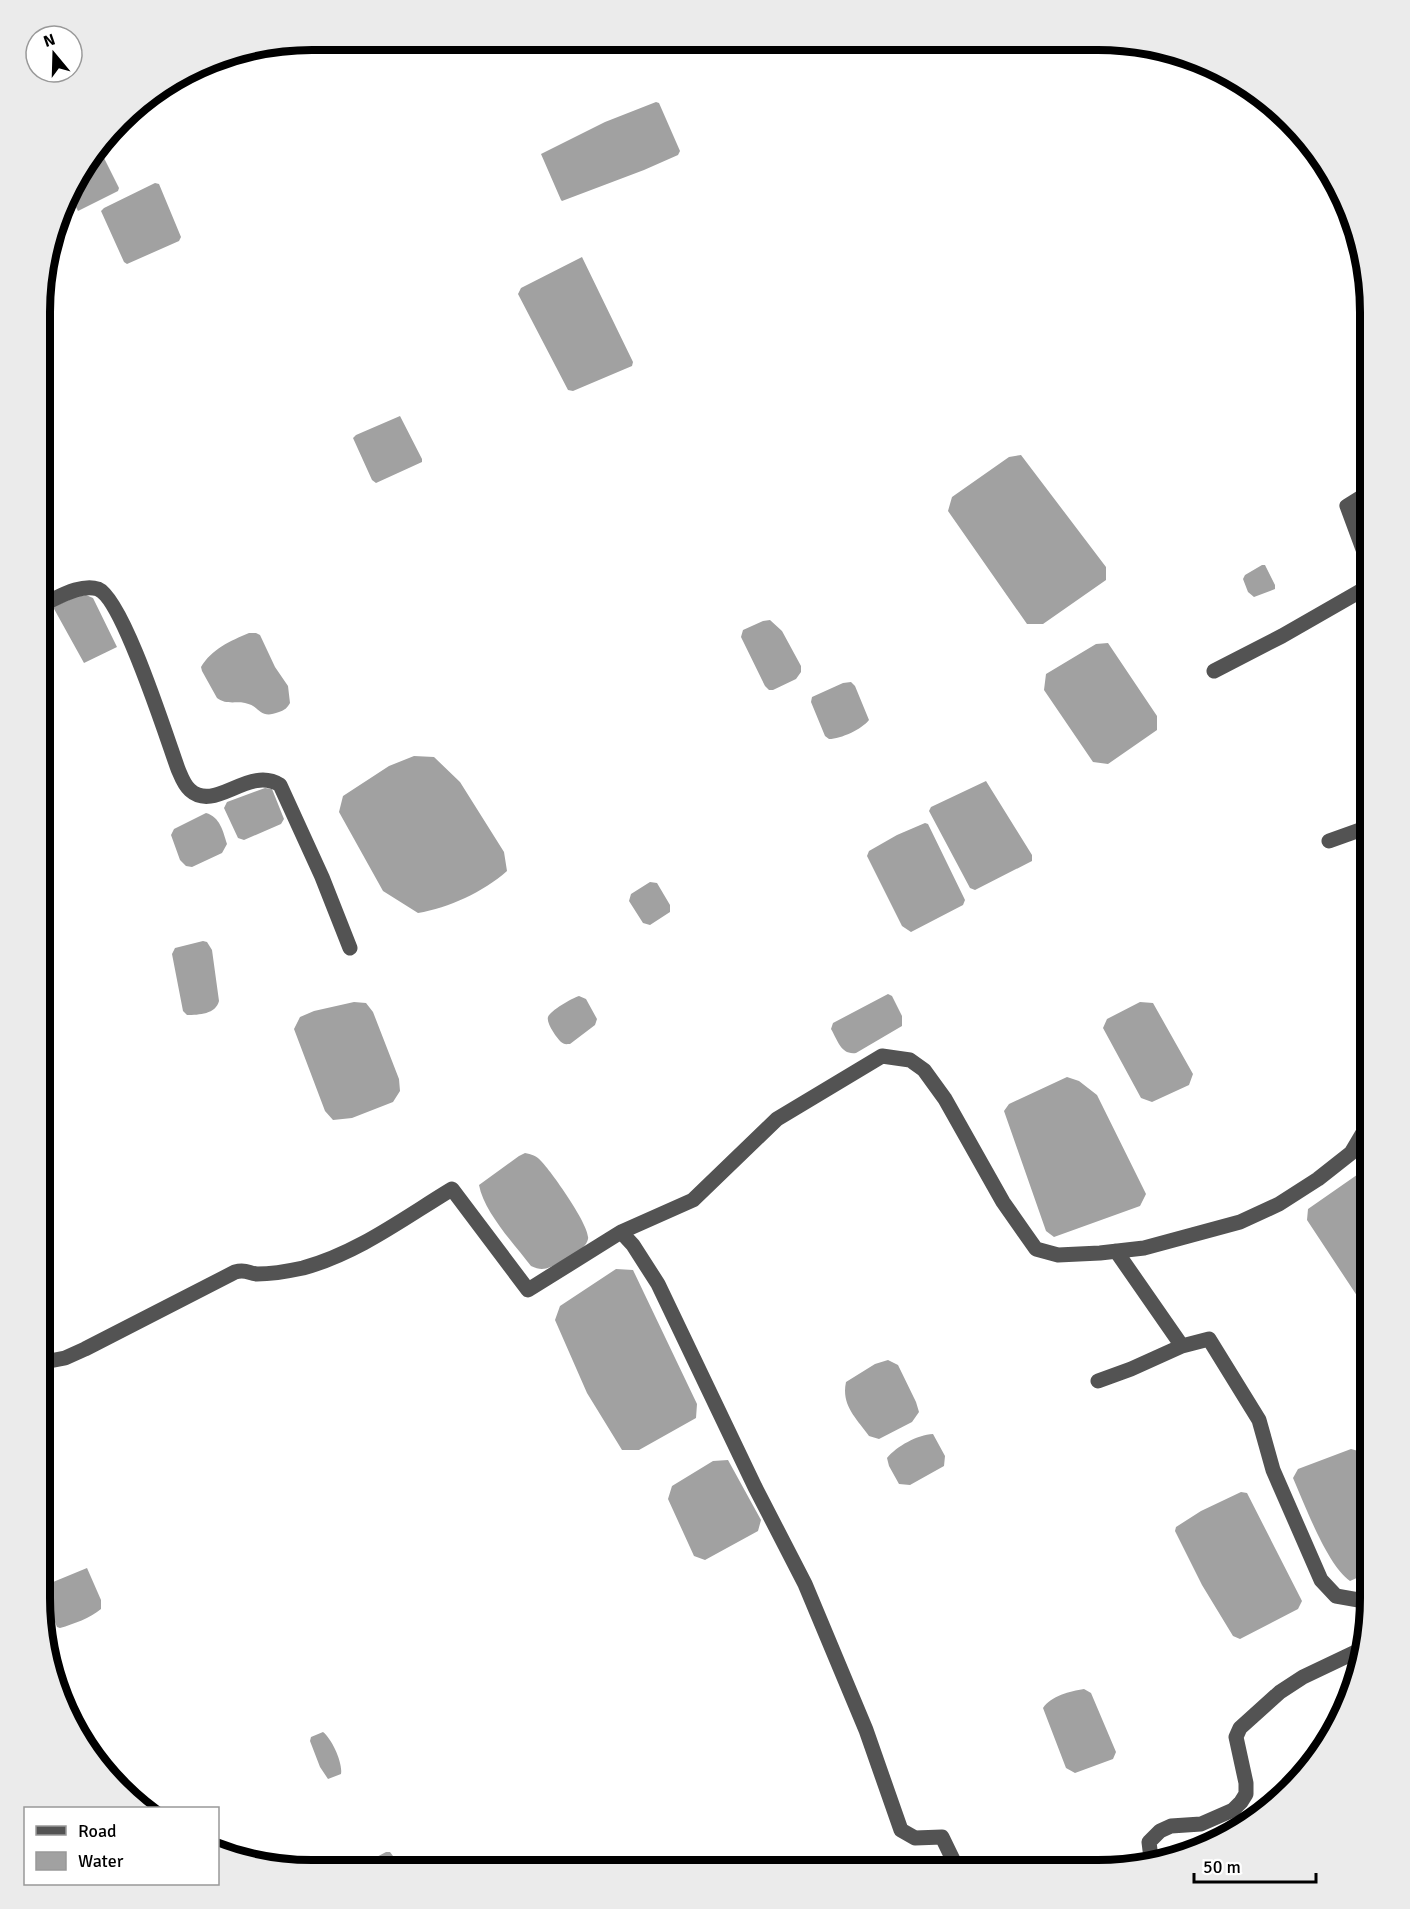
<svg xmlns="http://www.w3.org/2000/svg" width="1410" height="1909" viewBox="0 0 1410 1909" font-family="Signika,sans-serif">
<rect width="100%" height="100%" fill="#fff"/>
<path fill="#a1a1a1" d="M656,102L659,103L680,151L678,155L644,170L562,201L561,200L541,154L605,122Z
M97,149L100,150L119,188L118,191L78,211L69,194L75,176Z
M155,183L159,184L181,237L179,241L127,264L124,262L101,211L104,208Z
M582,257L633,362L632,366L573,391L568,390L518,294L521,288Z
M400,416L422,459V462L376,483L372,480L353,438L356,435Z
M1021,455L1106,567V580L1043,624H1027L948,511L952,497L1009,457Z
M1262,565H1265L1275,585V589L1254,597L1248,592L1243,579L1245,575Z
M86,595L93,598L117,647L84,663L53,607L76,597Z
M770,620L782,631L801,666V672L796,679L773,690H769L765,686L741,637L743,630L763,621Z
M249,633H256L260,635L275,667L288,686L290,703C287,708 285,710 279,712C259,720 261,706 245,703C235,701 226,705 217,698L202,671L201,667C212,649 230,641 249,633Z
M1108,643L1157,716V730L1108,764L1093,762L1044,690L1046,674L1096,644Z
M851,682L855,686L869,720C862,729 841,739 829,739L825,736L811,702L812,697L843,683Z
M414,756L434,757L460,782L504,852L507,871C483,892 449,908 418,913L383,891L339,812L343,796L389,766Z
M986,781L1032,855V861L975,890L970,888L929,811L931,807Z
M265,788L272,789L284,819L281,824L244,840L238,838L224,808L227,802Z
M206,813C220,817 223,831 227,844L222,853L192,867L186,866L180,860L171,835L174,829Z
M925,823L928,824L965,900L963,905L911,932L902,926L867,856L869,851L897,835Z
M650,882L657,883L670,905V912L650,925L643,923L629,901L631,894Z
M203,941L207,942L212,950L219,1001C216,1014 199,1015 187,1015L183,1011L172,954L175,948Z
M888,994L892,996L902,1016V1026L856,1053C841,1055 838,1041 831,1029L833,1023Z
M579,996L586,999L597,1019L595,1025L570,1044C566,1044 565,1045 561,1042C557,1038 546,1023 548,1017C550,1011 572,998 579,996Z
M354,1002L366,1003L373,1012L399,1079L400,1091L393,1102L352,1118L333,1120L325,1111L294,1029L300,1017L314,1011Z
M1140,1002L1153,1003L1193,1074L1189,1085L1152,1102L1141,1098L1103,1028L1107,1019Z
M1067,1077L1079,1081L1097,1095L1146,1194L1140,1206L1054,1237L1046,1231L1004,1111L1009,1104Z
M525,1153C531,1154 537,1156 541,1161C551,1171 591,1227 588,1239C585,1251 569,1256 560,1262C549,1268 543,1272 531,1266C514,1244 484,1212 479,1185L519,1156Z
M1364,1170L1371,1172V1317L1307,1220L1308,1209Z
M616,1269L633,1270L697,1404L696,1418L639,1450H622L587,1393L555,1320L560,1306Z
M888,1360L898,1365L916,1402L919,1412L912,1422L879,1439L869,1436C856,1418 841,1405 846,1382L875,1364Z
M933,1434L945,1456L944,1466L910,1485L899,1484L889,1466L887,1458C897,1446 917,1435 933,1434Z
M1351,1449L1362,1452L1370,1469V1572L1350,1581C1327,1565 1305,1505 1293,1478L1298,1469Z
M728,1460L761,1520L758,1531L705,1560L694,1556L668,1499L672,1486L713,1461Z
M1241,1492L1247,1493L1302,1601L1298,1609L1240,1639L1233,1636L1202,1585L1175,1531L1176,1527L1201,1511Z
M87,1568L101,1600V1609C90,1618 74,1624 60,1628L57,1627L41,1587Z
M1084,1689L1091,1693L1116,1752L1113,1759L1075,1773L1066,1768L1043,1708C1051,1696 1070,1691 1084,1689Z
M323,1732C332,1739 343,1763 341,1774L328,1779L320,1767L310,1741L311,1737Z
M386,1852H390L402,1868H356Z"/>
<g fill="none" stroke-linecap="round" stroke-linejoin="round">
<path stroke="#535353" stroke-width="15" d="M1371,571L1347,506L1371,491
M41,605C56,599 80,583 98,589C123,599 167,739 178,769C181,776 184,785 190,790C215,813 249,765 280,785L322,877L350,948
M1214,671L1282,636L1371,585
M1329,841L1371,826
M621,1232L693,1200L777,1119L882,1056L910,1060L924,1070L945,1099L1003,1202L1024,1232L1036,1249L1058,1255L1100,1253L1144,1248L1240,1222L1279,1204L1318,1179L1351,1153L1364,1131L1371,1125
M1116,1251L1182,1346L1209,1339L1259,1420L1273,1470L1321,1580L1336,1596L1370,1602
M39,1363L65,1358L85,1349L235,1272C246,1269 248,1273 257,1274C271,1274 289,1271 303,1268C358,1253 404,1218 452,1189L528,1290L621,1232L633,1245L658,1284L755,1487L805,1584L866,1730L901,1830L915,1838L942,1837L958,1870
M1098,1381L1131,1369L1182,1346
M1151,1858L1149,1842L1160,1831L1171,1826L1201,1824L1233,1810L1241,1802L1246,1794V1783L1236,1737L1240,1728L1280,1692L1303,1677L1364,1648"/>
</g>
<path d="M0 0H1410V1909H0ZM312 50H1098A262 262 0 0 1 1360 312V1598A262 262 0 0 1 1098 1860H312A262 262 0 0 1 50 1598V312A262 262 0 0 1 312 50Z" fill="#ebebeb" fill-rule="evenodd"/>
<path fill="none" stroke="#000" stroke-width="8" d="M312 50H1098A262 262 0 0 1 1360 312V1598A262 262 0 0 1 1098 1860H312A262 262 0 0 1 50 1598V312A262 262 0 0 1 312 50Z"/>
<rect x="24" y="1807" width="195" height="78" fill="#ffffff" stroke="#999999" stroke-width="1.5"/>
<rect x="36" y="1826" width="30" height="9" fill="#535353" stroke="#999999" stroke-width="1.5"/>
<text x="78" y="1837" font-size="18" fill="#000000">Road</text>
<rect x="36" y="1852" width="30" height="18" fill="#a1a1a1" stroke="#999999" stroke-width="1.5"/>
<text x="78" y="1867" font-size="18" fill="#000000">Water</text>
<g transform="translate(54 54) rotate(341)"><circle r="28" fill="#ffffff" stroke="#999999" stroke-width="1.5"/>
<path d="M0-4.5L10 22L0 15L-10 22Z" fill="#000000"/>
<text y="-9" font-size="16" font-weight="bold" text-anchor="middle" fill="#000000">N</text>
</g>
<path d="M1194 1873v9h122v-9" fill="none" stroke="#000000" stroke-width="3"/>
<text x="1203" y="1873" font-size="18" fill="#000000" stroke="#ffffff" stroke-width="4.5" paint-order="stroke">50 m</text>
</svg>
